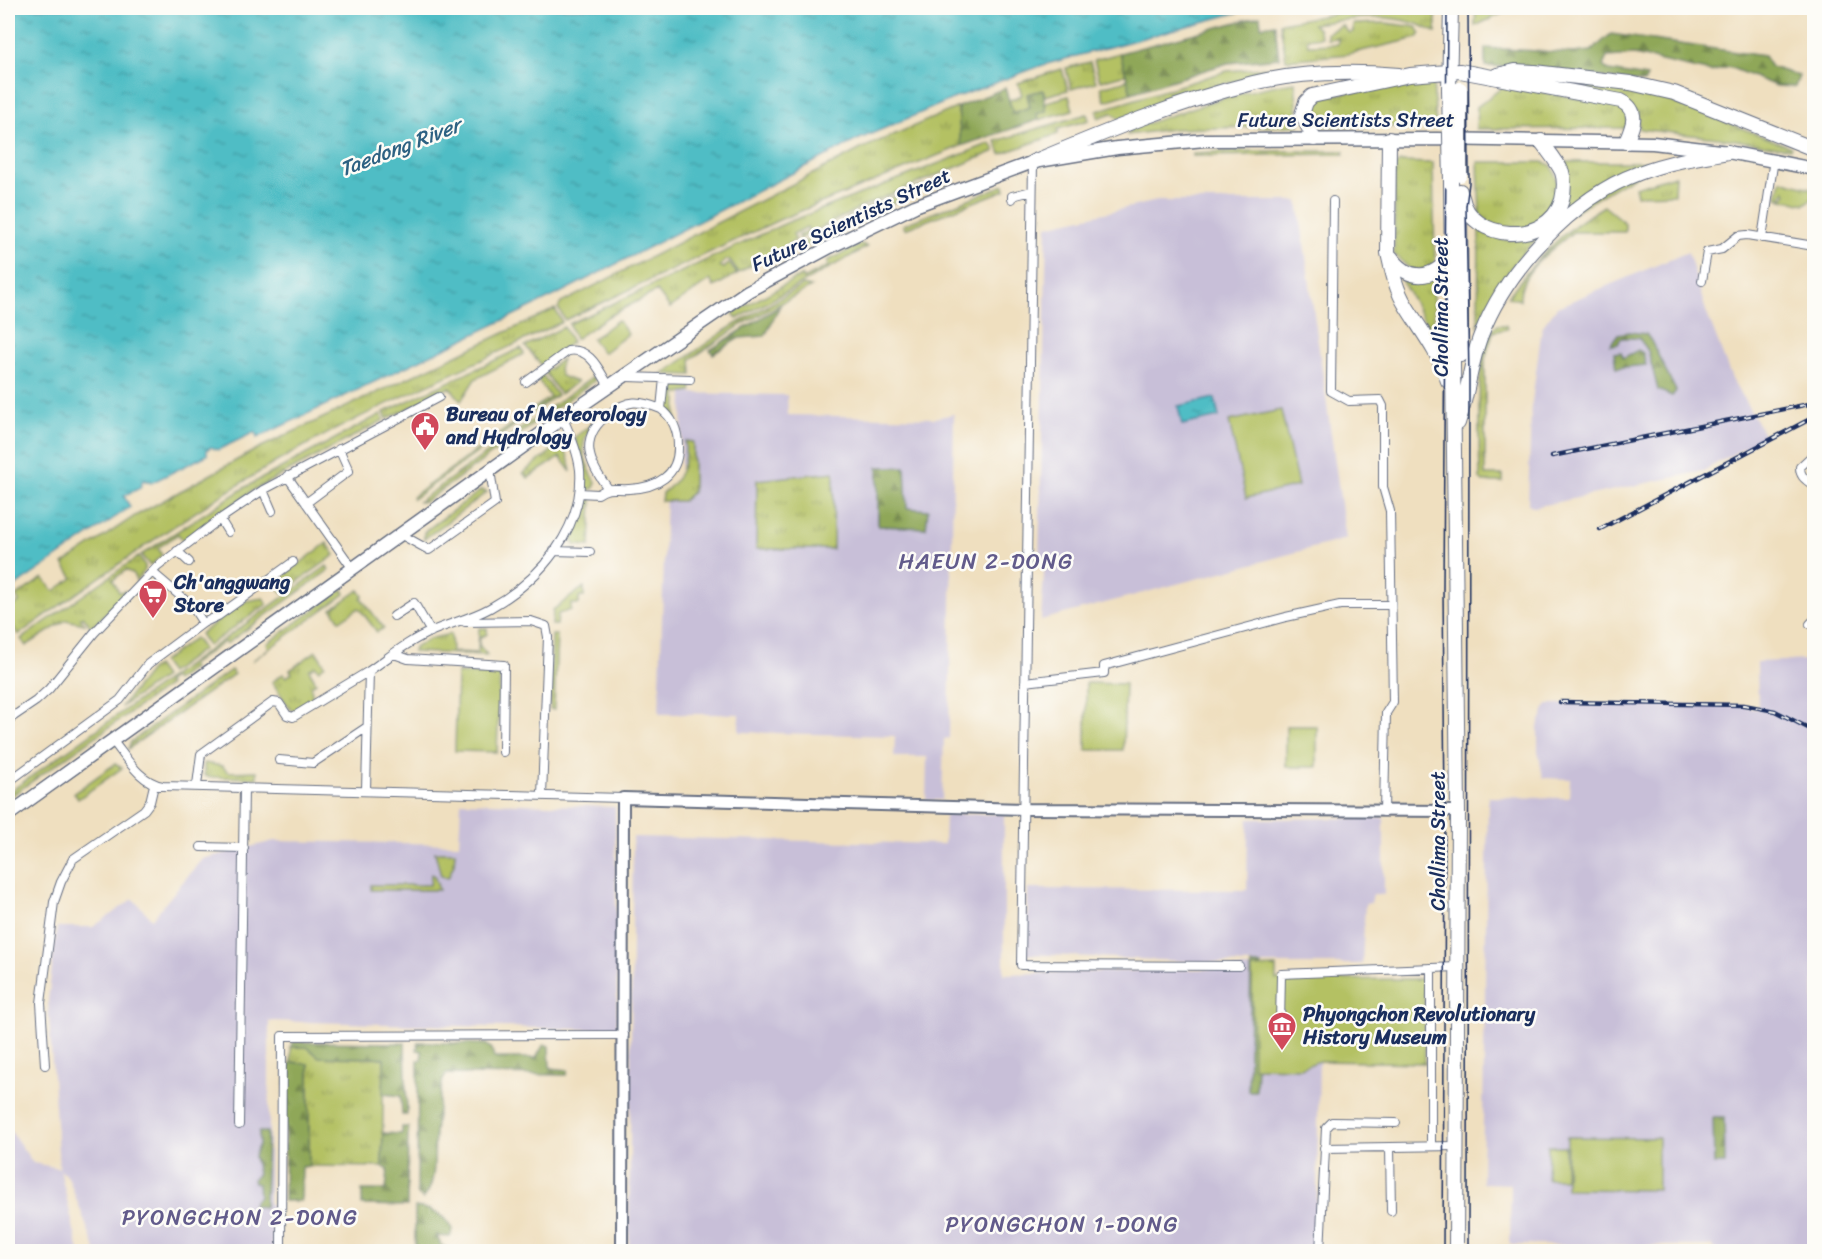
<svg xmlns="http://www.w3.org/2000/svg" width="1822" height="1259" viewBox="0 0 1822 1259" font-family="Sriracha,sans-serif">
<defs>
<pattern id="grass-tufts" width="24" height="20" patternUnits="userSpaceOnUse" patternTransform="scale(1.5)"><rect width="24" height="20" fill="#b4c163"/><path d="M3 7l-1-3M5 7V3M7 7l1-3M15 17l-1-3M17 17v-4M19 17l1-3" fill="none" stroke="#929d55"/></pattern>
<pattern id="forest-firs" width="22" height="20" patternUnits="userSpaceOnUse" patternTransform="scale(1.5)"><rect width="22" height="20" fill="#8fa759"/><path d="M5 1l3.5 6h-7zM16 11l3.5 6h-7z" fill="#74884d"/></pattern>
<pattern id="water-ripples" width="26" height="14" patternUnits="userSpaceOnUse" patternTransform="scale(1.5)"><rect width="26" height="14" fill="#4fbdc5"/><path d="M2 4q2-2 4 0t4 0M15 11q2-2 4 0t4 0" fill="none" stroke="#419aa3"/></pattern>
</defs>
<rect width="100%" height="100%" fill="#fdfcf7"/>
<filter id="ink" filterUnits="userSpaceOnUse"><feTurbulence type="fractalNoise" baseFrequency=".0167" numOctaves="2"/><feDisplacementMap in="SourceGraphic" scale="12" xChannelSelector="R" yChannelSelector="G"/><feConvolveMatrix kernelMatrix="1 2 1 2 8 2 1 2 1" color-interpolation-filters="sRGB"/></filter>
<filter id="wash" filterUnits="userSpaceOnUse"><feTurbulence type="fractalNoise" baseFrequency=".008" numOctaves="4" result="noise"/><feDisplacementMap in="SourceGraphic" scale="24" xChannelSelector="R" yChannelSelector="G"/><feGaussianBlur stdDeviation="1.35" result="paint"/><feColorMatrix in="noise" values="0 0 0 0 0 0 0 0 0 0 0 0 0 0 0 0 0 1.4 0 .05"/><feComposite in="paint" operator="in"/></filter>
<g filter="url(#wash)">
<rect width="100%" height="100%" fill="#efdfbf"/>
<path fill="#c8bfd8" d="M1157,201H1298L1346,539L1041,620L1045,558L1039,559L1047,226Z
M1688,252L1706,311L1732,379L1765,436L1703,471L1535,507L1528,504L1531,409L1542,327L1557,307Z
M683,393L787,395L788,415L935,418L954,414L949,738L944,739L942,800H926L927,757H894L895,736L739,732V714H659L666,494L680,491Z
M1814,660V1251H1730L1713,1249L1712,1246L1510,1245L1511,1184L1482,1183L1488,797L1569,798L1570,779L1543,778L1538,751V726L1547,704L1739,705L1758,709L1757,662Z
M461,802L615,807L617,1030L269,1021V1205H272L273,1251H96L68,1177L60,1170L79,1251H8V1127L33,1163L59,1168L48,1000L57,927H93L133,899L152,919L202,859L274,841L459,844Z
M1004,814V974L1252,968L1319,1061L1316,1251L629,1252L633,837L944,844L945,815Z
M1384,818V895L1373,894L1371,903L1365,904L1362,964H1246L1027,954L1028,889L1247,890L1248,819Z"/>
<path fill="url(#grass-tufts)" stroke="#687860" stroke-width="1.5" d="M1368,8H1436V33C1400,10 1353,18 1313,24L1318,29L1321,37L1307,39L1308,45L1338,44V38L1327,39V33L1342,25L1349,33L1353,32V24L1386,23L1416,27L1421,33L1418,38L1348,54L1286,60L1280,23Z
M1476,8H1514L1475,26Z
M1120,53L1126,74L1100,81L1094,60Z
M1090,62L1096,82L1071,89L1066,68Z
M1288,66L1289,70C1229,79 1175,99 1119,119L1112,113L1098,118L1097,111L1227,71Z
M1062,69L1068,90L1045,96L1043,90L1027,95L1030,107L1013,113L1009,100L1022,95L1018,83Z
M1128,80L1131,93L1105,101L1101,87Z
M1537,80L1624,90L1665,99L1791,147L1790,149L1735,140L1639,129L1638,112Z
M1295,82L1299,126L1173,129L1127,135L1131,129C1185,111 1238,90 1295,82Z
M1419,82H1433L1436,127L1316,126L1309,116L1314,101L1326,96Z
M1505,85L1619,106L1628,114L1626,128L1476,129L1477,107Z
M1069,96L1073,110L1038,120L1037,114L1046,111V102Z
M958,107L961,146L779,220L565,320L558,308L561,303L863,148Z
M1087,114L1089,120L1058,129V134L1001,154L996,141Z
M991,143L995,151L868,204L799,239L798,236L809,230L807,227L793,234L796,240L738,273L730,260H726L720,266L724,268L729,263L737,274L714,287L710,280L670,308L657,291L609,316L575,339L569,324L786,223Z
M1238,151H1344V154L1193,156V153Z
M1400,162L1433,163L1435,265L1427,269L1411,270L1394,254L1395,166Z
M1478,162H1543L1551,165C1567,196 1552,210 1529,228L1493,226L1480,215Z
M1563,162H1658C1622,184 1582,205 1548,230C1516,253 1495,291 1478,326L1479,229C1504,248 1533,241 1555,221Z
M1675,175L1674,194L1637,195L1635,187Z
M1781,180L1814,189V201L1812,199L1805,204L1782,199L1787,194L1785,191L1781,198L1777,197Z
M923,185L925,189L872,212L804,247L802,243L869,207Z
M1004,185L1005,190L905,229L903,225Z
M1604,206L1625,223V232H1573C1552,250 1519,270 1520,300L1508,297C1535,259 1564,230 1604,206Z
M862,244L867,247L737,319L733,313L802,275L804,279L828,266L827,261Z
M1401,279L1417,282L1434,279V338Z
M803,285L811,287L741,325L691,359L692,375L663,374L726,330Z
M555,309L562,322C474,365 384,402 299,449C201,504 110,570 18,635L8,618V610L19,602L16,596L43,578L54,591L73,578L63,564L135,516L259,448Z
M1498,325H1506L1507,329L1493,332L1485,359V475H1503V482H1483L1480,479C1480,452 1472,335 1498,325Z
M564,327L572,342L541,365L525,346Z
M521,348L524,354L475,379L461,401L450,387L387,419L384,412Z
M562,359L559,369L561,376L577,382L560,394L545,372Z
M541,373L557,395L413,499L412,497L550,397L536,377Z
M596,375L594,381L577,393L426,501L418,502Z
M669,385L692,386L691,392L675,394L677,399L676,420L666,410L667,387Z
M381,414L384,420L252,491L183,540L178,534L158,548L162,555L150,566L141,555L244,488Z
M605,414C578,436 578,453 596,482L594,488L589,490L586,487L575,437Z
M685,441L693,442V491L683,501H661L662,493C680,482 687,462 685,441Z
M561,444L568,457L571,472L560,457L528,478L523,473Z
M834,472L833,549H756L757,480Z
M481,490L487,492L424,539V532Z
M588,498H592L590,546L575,545L572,538Z
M327,543L335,555L282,593L278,587L287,573Z
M139,556L145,566V570L136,581L134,574L126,570L113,580L119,592L126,591L94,626L91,627L83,616L80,618L85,624L66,620L26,646L21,639Z
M327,566L329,570L226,644L224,642L191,665L193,668L175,681L173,678L167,682L169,685L8,798V793Z
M584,587V597H579V604H571V610L558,614L557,625H552L553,610Z
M343,589L345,594L252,661L269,648L267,644Z
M359,590L363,596L361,598L384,628L377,632L359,608L340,621L332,609Z
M263,598L267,604L208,646L200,634L246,601Z
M479,628H487V634L480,638L479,645L487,655L413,652L414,648L429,639L451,634L452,652L478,653Z
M552,635H557L554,710L550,709Z
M195,638L203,649L170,673L162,662Z
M316,651L325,665L319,670L315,666L309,670L316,682L311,687L313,699L298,710H291L272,682L283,674L286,677L292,673L290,670Z
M156,666L164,677L121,707L150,670Z
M231,670L234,674L128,749L131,742Z
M204,763L222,766L228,772L257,771V778L208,777L204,775Z
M115,764L122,768L78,799L74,793Z
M435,852H455L454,864L448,878L441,876Z
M431,874L434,875L439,890H371V885H430Z
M291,1047H307L319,1057L384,1058L382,1167L309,1166V1064L291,1062Z"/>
<path fill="url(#forest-firs)" stroke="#556b5c" stroke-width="1.5" d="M1260,16L1261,26L1275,24L1279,58L1228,63L1131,93L1120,53Z
M1611,34L1764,56L1771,67L1799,76L1795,87L1776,86L1729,67L1711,72L1634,55L1607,57L1603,66L1609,71L1647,77L1644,83L1536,68L1485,66V48L1573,53L1591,51Z
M1005,88L1013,113L1030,107L1027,94L1043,90L1046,111L1037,114L1038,120L961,146L958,107Z
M780,306L765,336L739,338L713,354L710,350Z
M1629,332L1646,334L1651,341L1676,391L1672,396L1658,390L1648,351L1639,338H1621L1618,344L1610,345L1618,334Z
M1638,350L1643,353L1646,365L1616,368L1614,353L1621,352L1623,358Z
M878,467H905L907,508L928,510L926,528L878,526Z
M1251,965H1261L1256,1091H1248Z
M292,1042L405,1043L407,1115H402L401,1096L383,1094L384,1058L319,1057L307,1047H291Z
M418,1042L486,1044L492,1049L494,1058H536L544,1044L549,1046L550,1068L568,1070L567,1075L446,1074L443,1079C440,1097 436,1117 435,1135C433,1156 438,1182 423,1199L417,1194L418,1060H422V1051L417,1050Z
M291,1062L309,1064V1166L302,1167L301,1201H284L286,1073Z
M1713,1117H1724L1725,1164H1714Z
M402,1127H408L407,1206L362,1205V1190H386L388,1169L382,1167L383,1133L402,1134Z
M259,1132H267L265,1207L253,1206L254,1201L259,1197L258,1184L254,1183L253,1179L258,1174L254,1156L259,1144Z
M415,1207C433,1209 442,1213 453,1229L450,1237L437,1236L441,1245L451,1251H415Z"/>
<path fill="#b4c163" stroke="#687860" stroke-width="1.5" d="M618,320L628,334L603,353L592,339Z
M1281,410L1298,486L1246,498L1229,421Z
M457,673L500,674L497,752L455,751Z
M1086,683L1125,684L1123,750H1086Z
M1286,726H1317V767H1286Z
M1276,967V980L1424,979L1425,1063L1319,1061L1301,1068L1253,1067L1252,968Z
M1567,1137L1658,1138V1190L1566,1189Z
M1548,1146H1565V1179H1547Z"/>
<path fill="url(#water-ripples)" stroke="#357692" stroke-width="1.5" d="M27,8H1254L1043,65L955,98L857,140L554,296L257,438L255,432L218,450L211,447L207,450V455L151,483L143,480L140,488L124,496L130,507L8,591V14Z
M1215,398L1219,417L1182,425L1178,406Z"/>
</g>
<g filter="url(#ink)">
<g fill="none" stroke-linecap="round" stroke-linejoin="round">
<g stroke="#656d80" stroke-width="10">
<path id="street" d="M1033,162L1021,965L1239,966
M1012,199V196L1032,191
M1333,201L1331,391L1349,401L1380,400L1383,406V487L1390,511L1393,702L1386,713L1384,812
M1762,238L1774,159
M1702,281L1707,252L1722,249L1738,236L1747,235L1814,246
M627,377L690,379
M526,382L568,351C590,347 599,370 609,386
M1814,454L1800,467C1800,478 1807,480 1814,486
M287,476L353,569
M607,487C587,461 579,436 609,414C628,399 639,400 661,409
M263,490L272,511
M579,493L598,494C609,486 615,490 629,489C657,488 679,475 678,446C678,430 673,418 661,409L664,378
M306,503L349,471L339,449
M220,519L228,532
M400,534L429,550L495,503L490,470
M177,551L189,562
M554,551L590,552
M152,572L192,606L203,623
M394,616L414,603L431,632
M465,622L531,621L546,626L548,637L542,796
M1810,624L1814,620
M394,654L408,659L504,665L503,752
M1025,682L1104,673V666L1286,617L1340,605H1391
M8,720L36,701L49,689L94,633L157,567L220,519L263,490L439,397
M112,740C126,757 140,783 163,786L623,798
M279,760L313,763L367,727
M8,782L120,700L148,664L203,623L218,616L293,562
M197,785L201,754L273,702L279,703L287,715L293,717L369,671
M366,790L369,671C388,658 408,641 430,632C450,623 470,619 490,608C539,581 584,529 580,470C578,452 570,435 563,418
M201,847L244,848
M1431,968V1146
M1280,1023L1281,974L1457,967
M45,1065L41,1003L54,902L61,882L73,859L144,810L150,802L154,785
M239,1125L244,787
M1390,1147L1391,1211
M1324,1148L1457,1146
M281,1252L282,1036L624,1035
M1320,1252L1326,1128L1332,1122L1396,1123"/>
</g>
<g stroke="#656d80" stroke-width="14">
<path id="secondary" d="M622,1252L623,798L1024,809L1458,811"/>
</g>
<g stroke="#656d80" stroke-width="15">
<path id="primary" d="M8,815L563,418L748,291L830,247L915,206L1033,162L1117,148L1205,140L1437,139L1653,143L1728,152L1814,169"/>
</g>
<g stroke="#656d80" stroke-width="16">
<path id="highway" d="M1497,75L1515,71L1534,72L1630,83L1674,93L1814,149
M1449,89L1451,8
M1314,139L1302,114L1306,102L1312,96L1410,75L1460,71L1621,101C1640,111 1633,126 1626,142
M1389,139L1388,253C1392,271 1396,290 1406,306C1422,332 1439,353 1448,381
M1033,162C1105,132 1177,102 1253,83C1300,72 1352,71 1399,75
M1451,183L1458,811L1456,1252
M1460,191L1461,355
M1462,197C1470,241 1547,248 1562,200C1564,191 1565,181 1562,172C1557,161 1548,151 1541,141
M1391,257C1409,282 1432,281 1451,256
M1458,423C1468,394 1470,363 1481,335C1506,270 1573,197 1639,173C1668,162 1698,157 1728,152"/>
</g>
<use href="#street" stroke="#fff" stroke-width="8"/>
<use href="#secondary" stroke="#fff" stroke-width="10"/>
<use href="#primary" stroke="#fff" stroke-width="12"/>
<use href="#highway" stroke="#fff" stroke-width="14"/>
<path stroke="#1b2f5e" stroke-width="1.5" d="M1443,1252L1445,811L1443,589L1447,8
M1468,1252L1469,378L1466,206L1469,183L1468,8"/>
<g stroke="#1b2f5e" stroke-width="4.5">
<path id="rail" d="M1552,456L1814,403
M1600,529L1814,417
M1560,702L1744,705L1775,711L1814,731"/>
</g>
<use href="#rail" stroke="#fdfcf7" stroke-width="2" stroke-dasharray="7" stroke-linecap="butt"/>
<g stroke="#656d80" stroke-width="16" stroke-linecap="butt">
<path id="highway-bridge" d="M1449,89L1451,183
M1460,175V89"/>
</g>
<use href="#highway-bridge" stroke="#fff" stroke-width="14"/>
</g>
</g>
<defs>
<g id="civic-pin" transform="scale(1.5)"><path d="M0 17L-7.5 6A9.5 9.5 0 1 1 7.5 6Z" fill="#d1495b" stroke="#fdfcf7"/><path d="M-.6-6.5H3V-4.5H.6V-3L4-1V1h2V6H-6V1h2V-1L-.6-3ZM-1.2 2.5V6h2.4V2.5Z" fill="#fff"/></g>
<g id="supermarket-pin" transform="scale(1.5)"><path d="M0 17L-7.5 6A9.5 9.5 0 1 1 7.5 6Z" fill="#d1495b" stroke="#fdfcf7"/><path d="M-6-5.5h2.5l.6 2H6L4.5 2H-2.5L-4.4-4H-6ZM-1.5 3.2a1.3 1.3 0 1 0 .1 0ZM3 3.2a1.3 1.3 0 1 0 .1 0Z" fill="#fff"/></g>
<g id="museum-pin" transform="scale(1.5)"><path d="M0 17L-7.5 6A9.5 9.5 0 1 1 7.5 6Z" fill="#d1495b" stroke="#fdfcf7"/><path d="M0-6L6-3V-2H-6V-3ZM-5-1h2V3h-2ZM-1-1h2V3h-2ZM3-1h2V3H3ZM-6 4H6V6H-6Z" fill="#fff"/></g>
</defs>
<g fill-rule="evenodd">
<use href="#civic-pin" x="425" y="426"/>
<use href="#supermarket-pin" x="153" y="594"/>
<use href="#museum-pin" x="1282" y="1026"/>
</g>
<g text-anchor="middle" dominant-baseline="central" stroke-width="5" stroke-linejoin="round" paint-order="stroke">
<g font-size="20" fill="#1b2f5e" stroke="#fdfcf7">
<text x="1346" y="120">Future Scientists Street</text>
<text transform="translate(851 220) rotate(-25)">Future Scientists Street</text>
<text transform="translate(1441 307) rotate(-90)">Chollima Street</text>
<text transform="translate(1438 841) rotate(-90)">Chollima Street</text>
</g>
<g font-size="20" font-weight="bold" fill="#1b2f5e" stroke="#fdfcf7" text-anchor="start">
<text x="446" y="414">Bureau of Meteorology<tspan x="446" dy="23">and Hydrology</tspan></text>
<text x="174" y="582">Ch'anggwang<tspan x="174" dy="23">Store</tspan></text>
<text x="1303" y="1014">Phyongchon Revolutionary<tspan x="1303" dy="23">History Museum</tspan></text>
</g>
<g font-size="21" font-style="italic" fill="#2d6182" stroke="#fdfcf7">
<text transform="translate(400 147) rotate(-21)">Taedong River</text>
</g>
<g font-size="22" letter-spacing="1.5" fill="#625b8b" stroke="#fdfcf7">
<text x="986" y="561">HAEUN 2-DONG</text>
<text x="240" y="1217">PYONGCHON 2-DONG</text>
<text x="1062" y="1224">PYONGCHON 1-DONG</text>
</g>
</g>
<rect width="1822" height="1259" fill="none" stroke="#fdfcf7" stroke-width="30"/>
</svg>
